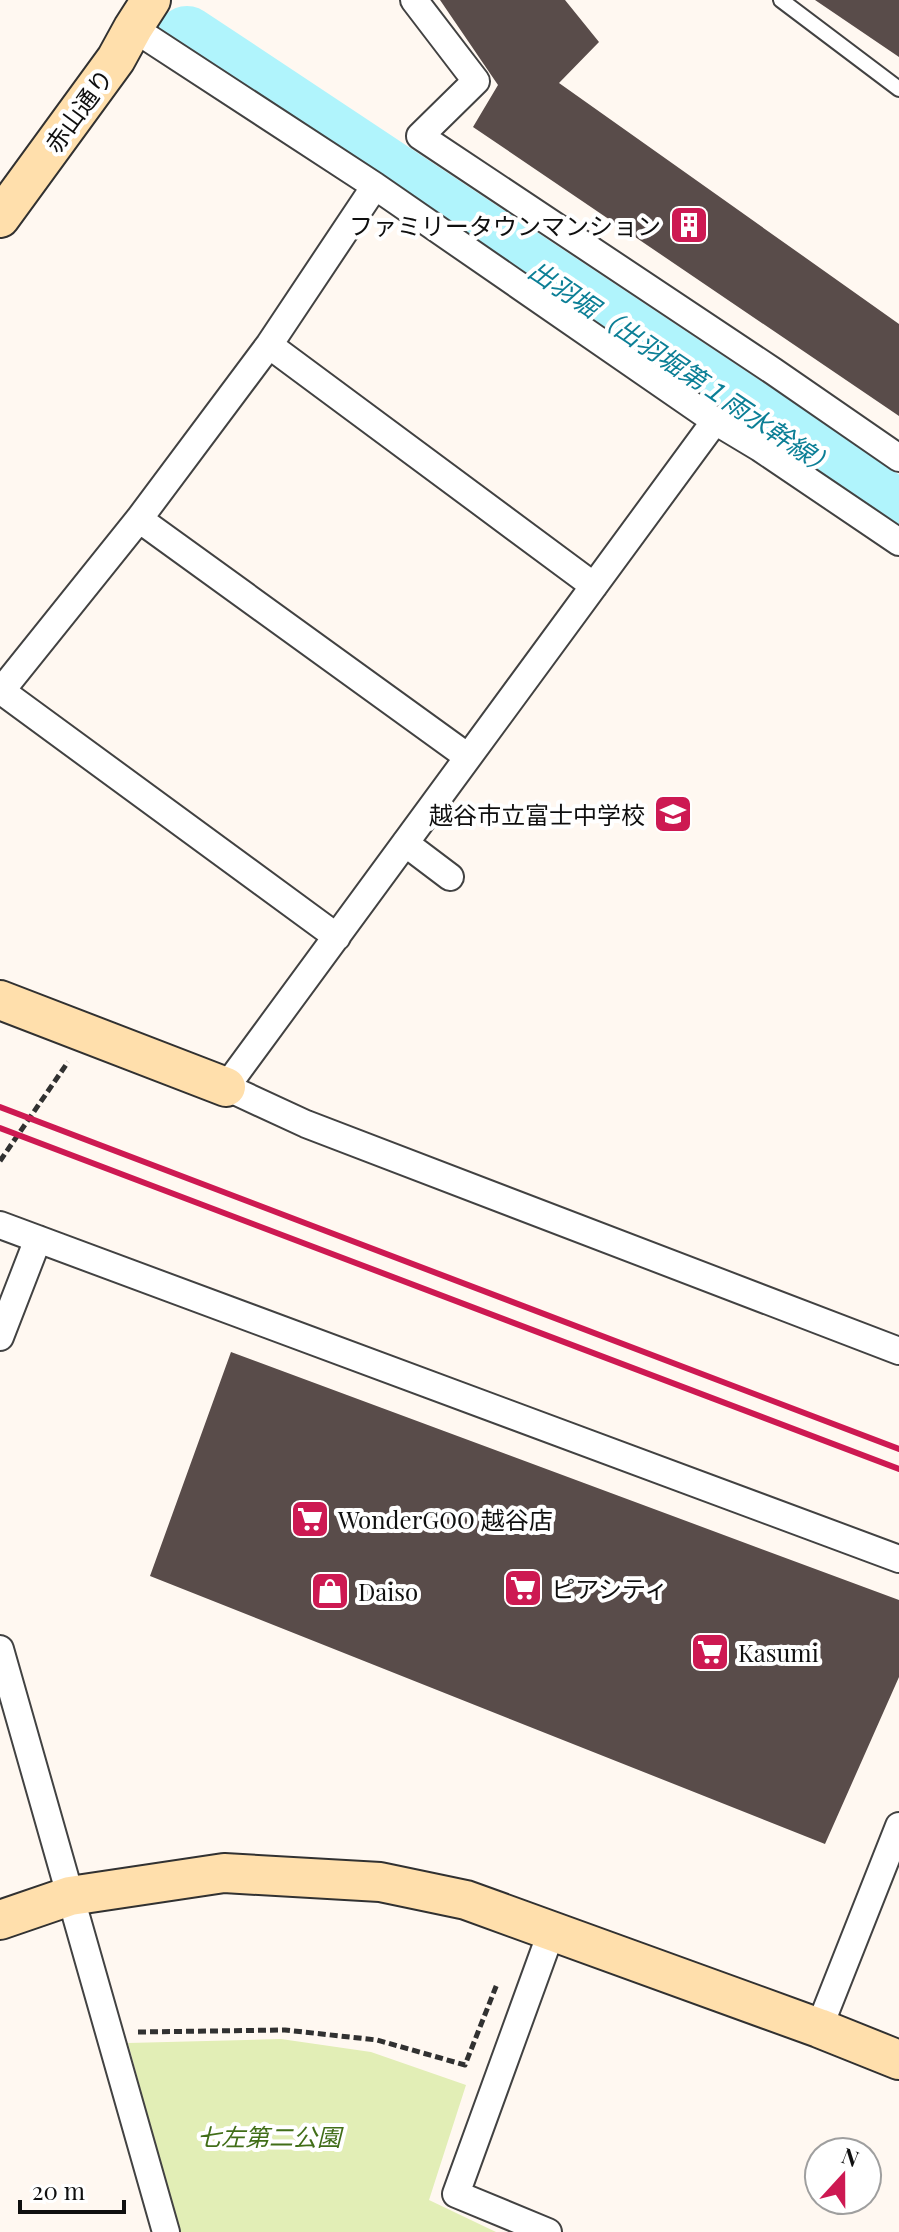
<svg xmlns="http://www.w3.org/2000/svg" width="899" height="2232" viewBox="0 0 899 2232" font-family="'Playfair Display','Noto Sans JP',serif">
<rect width="100%" height="100%" fill="#fff8f1"/>
<path fill="#e2eeb6" d="M281,2039L371,2052L466,2085L429,2200L496,2232H179L128,2043Z"/>
<g fill="none" stroke-linecap="round" stroke-linejoin="round">
<path stroke="#b0f4fc" stroke-width="62" d="M187,37L797,442L899,512"/>
</g>
<path fill="#594c4a" d="M440,0H565L599,42L559,83L899,324V416L473,127L498,85Z
M815,0H899V57Z
M231,1352L899,1600V1677L825,1844L150,1576Z"/>
<g fill="none" stroke-linecap="round" stroke-linejoin="round">
<g stroke="#424242" stroke-width="18">
<path id="lane" d="M781,0L899,89"/>
</g>
<g stroke="#424242" stroke-width="30">
<path id="street" d="M414,0L476,81L420,136L773,371L899,458
M133,28L375,186L715,421L760,448L899,542
M269,345L594,586
M715,421L226,1087L306,1124L899,1351
M139,519L468,757
M0,690L337,937
M1,691L139,519L269,345L375,186
M405,843L450,877
M0,1225L899,1559
M0,1337L38,1239
M0,1649L166,2232
M819,2028L899,1826
M548,2232L456,2194L552,1930"/>
</g>
<g stroke="#313131" stroke-width="42">
<path id="secondary" d="M0,218L116,59L133,28L151,0
M0,1000L226,1087
M0,1920L70,1896L224,1873L380,1882L466,1900L819,2028L899,2060"/>
</g>
<path stroke="#313131" stroke-width="5" stroke-dasharray="8 4" stroke-linecap="butt" d="M0,1161L68,1062
M138,2032L285,2030L377,2040L465,2065L497,1984"/>
<use href="#lane" stroke="#fff" stroke-width="14"/>
<use href="#street" stroke="#fff" stroke-width="26"/>
<use href="#secondary" stroke="#ffdfac" stroke-width="38"/>
<path stroke="#cd1952" stroke-width="6" d="M0,1107L899,1449
M0,1128L899,1469"/>
</g>
<defs>
<g id="building-square" transform="scale(2)"><rect x="-9" y="-9" width="18" height="18" rx="4" fill="#cd1952" stroke="#fff"/><path d="M-4-6H4V6H1V3H-1V6H-4ZM-2.5-4.3h1.7v1.8h-1.7ZM.8-4.3h1.7v1.8H.8ZM-2.5-1h1.7V.8h-1.7ZM.8-1h1.7V.8H.8Z" fill="#fff"/></g>
<g id="school-square" transform="scale(2)"><rect x="-9" y="-9" width="18" height="18" rx="4" fill="#cd1952" stroke="#fff"/><path d="M0-5L7-2L0 1L-7-2ZM-4 1L0 2.5L4 1V4Q0 6-4 4Z" fill="#fff"/></g>
<g id="supermarket-square" transform="scale(2)"><rect x="-9" y="-9" width="18" height="18" rx="4" fill="#cd1952" stroke="#fff"/><path d="M-6-5.5h2.5l.6 2H6L4.5 2H-2.5L-4.4-4H-6ZM-1.5 3.2a1.3 1.3 0 1 0 .1 0ZM3 3.2a1.3 1.3 0 1 0 .1 0Z" fill="#fff"/></g>
<g id="shop-square" transform="scale(2)"><rect x="-9" y="-9" width="18" height="18" rx="4" fill="#cd1952" stroke="#fff"/><path d="M-5-2.5h2.3a2.7 3.5 0 0 1 5.4 0H5L5.5 6h-11ZM-1.5-2.5h3a1.5 2.3 0 0 0-3 0Z" fill="#fff"/></g>
</defs>
<g fill-rule="evenodd">
<use href="#building-square" x="689" y="225"/>
<use href="#school-square" x="673" y="814"/>
<use href="#supermarket-square" x="310" y="1519"/>
<use href="#supermarket-square" x="523" y="1588"/>
<use href="#shop-square" x="330" y="1591"/>
<use href="#supermarket-square" x="710" y="1652"/>
</g>
<g text-anchor="middle" dominant-baseline="central" stroke-width="8" stroke-linejoin="round" paint-order="stroke">
<g font-size="24" fill="#0f0f0f" stroke="#fff">
<text transform="translate(78 110) rotate(-54)">赤山通り</text>
</g>
<g font-size="24" fill="#0f0f0f" stroke="#fff" text-anchor="start">
<text x="661" y="225" text-anchor="end">ファミリータウンマンション</text>
<text x="645" y="814" text-anchor="end">越谷市立富士中学校</text>
<text x="338" y="1519">WonderGOO 越谷店</text>
<text x="551" y="1588">ピアシティ</text>
<text x="358" y="1591">Daiso</text>
<text x="738" y="1652">Kasumi</text>
</g>
<g font-size="24" font-style="italic" fill="#416e18" stroke="#fff">
<text x="269" y="2136">七左第二公園</text>
</g>
<g font-size="26" font-style="italic" fill="#0c7f96" stroke="#fff">
<text transform="translate(683 368) rotate(34)">出羽堀（出羽堀第１雨水幹線）</text>
</g>
</g>
<g transform="translate(843 2176) rotate(21)"><circle r="38" fill="#ffffff" stroke="#9f9f9f" stroke-width="2"/>
<path d="M0-6L14 30L0 20L-14 30Z" fill="#cd1952"/>
<text y="-12" font-size="22" font-weight="bold" text-anchor="middle" fill="#0f0f0f">N</text>
</g>
<path d="M20 2200v12h104v-12" fill="none" stroke="#0f0f0f" stroke-width="4"/>
<text x="32" y="2200" font-size="24" fill="#0f0f0f" stroke="#ffffff" stroke-width="6" paint-order="stroke">20 m</text>
</svg>
